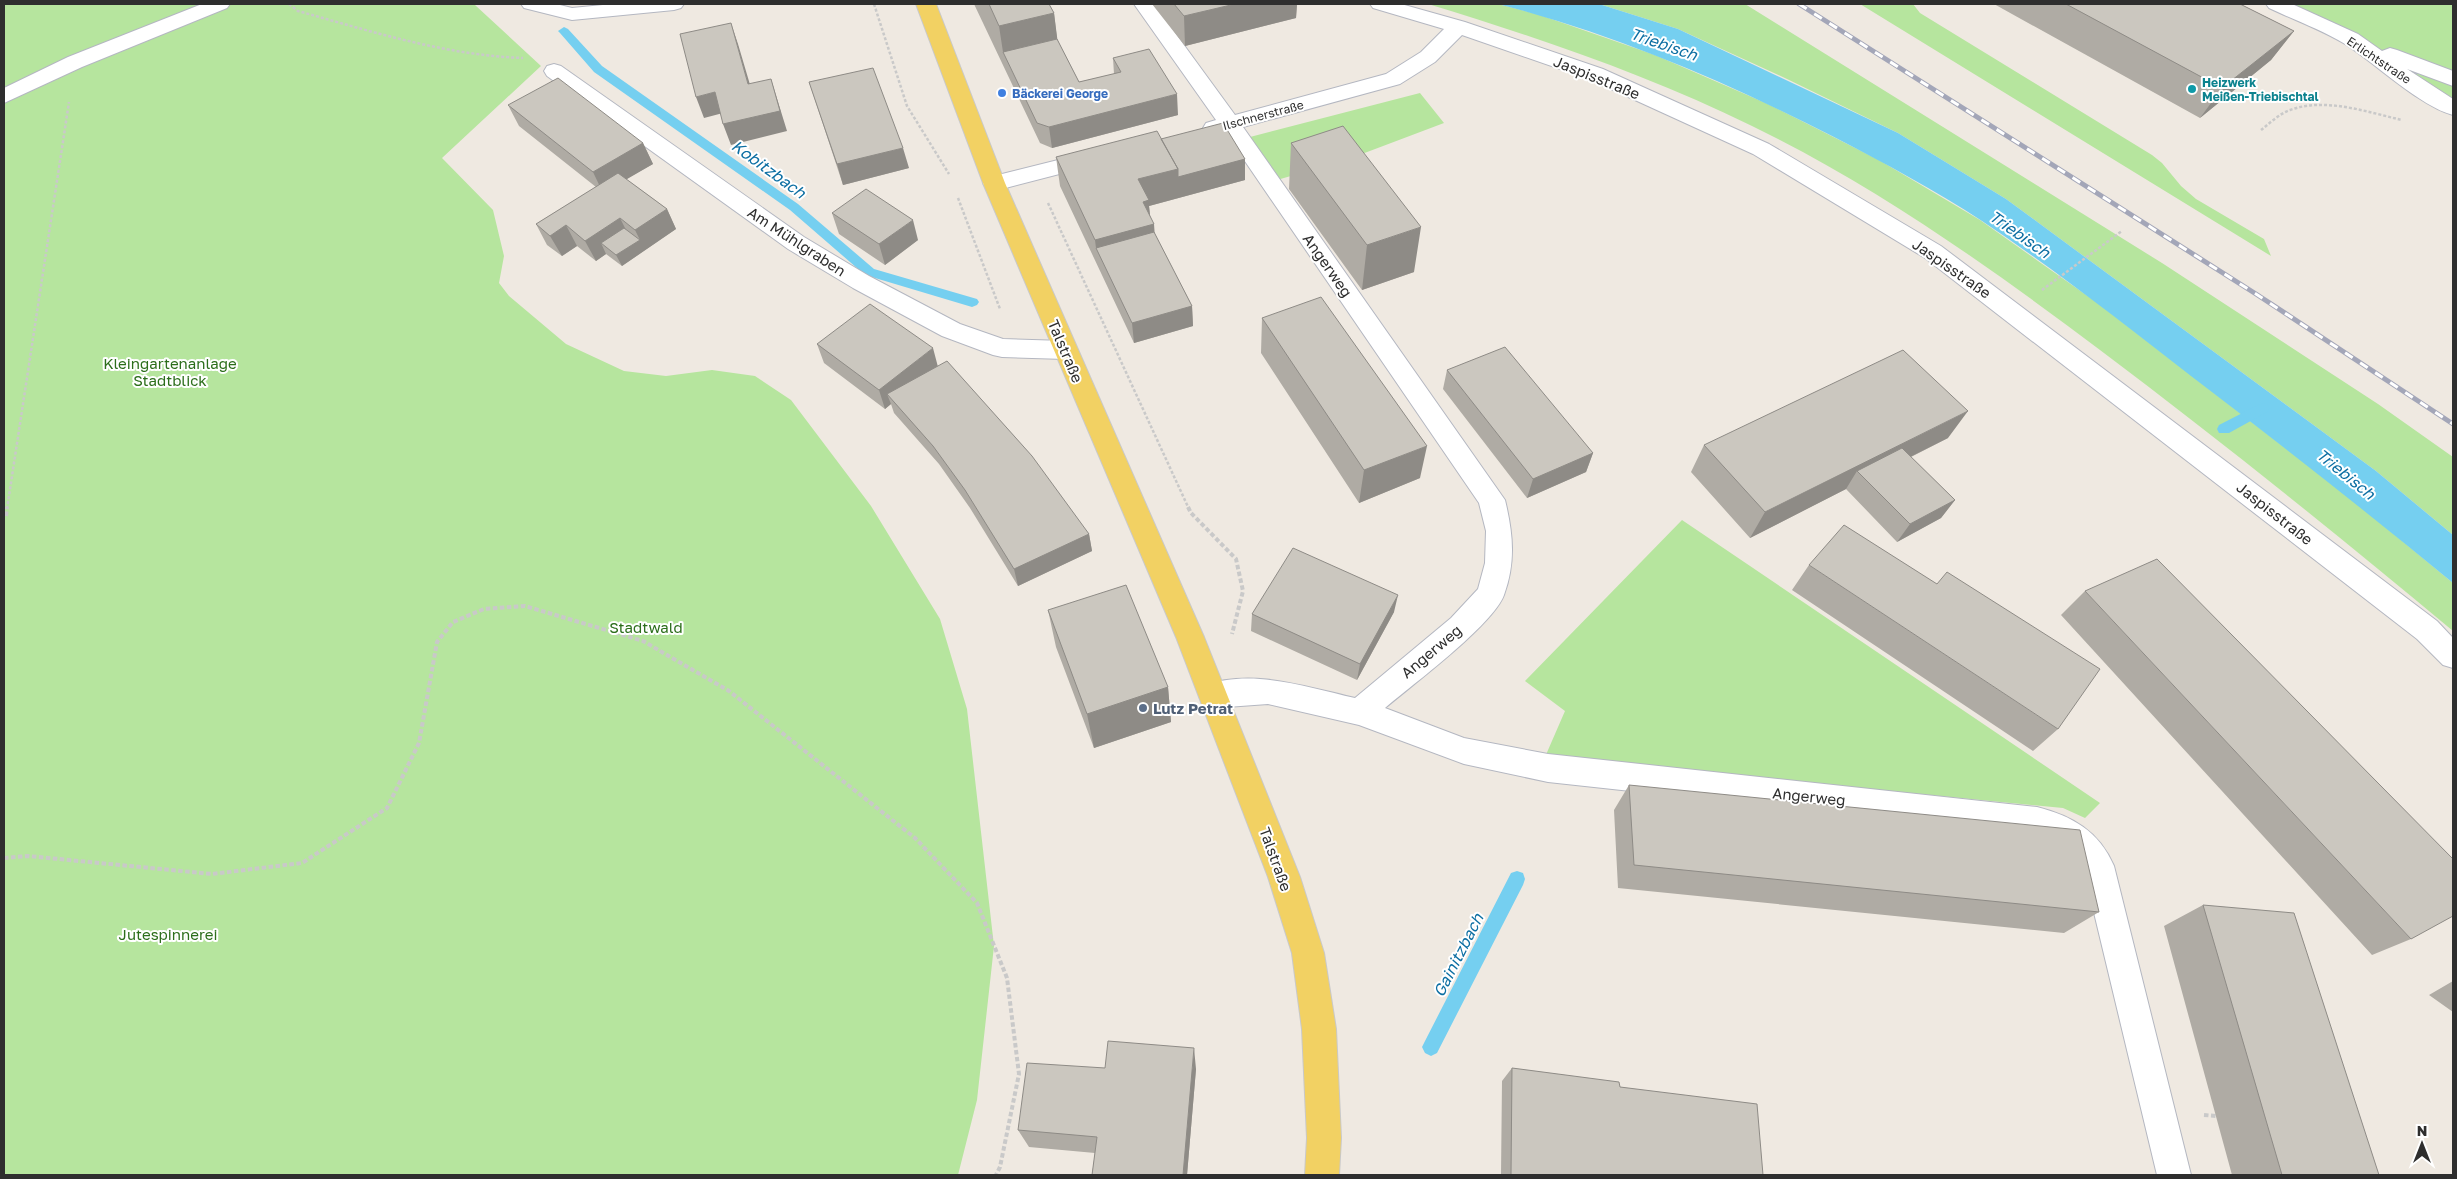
<svg xmlns="http://www.w3.org/2000/svg" width="2457" height="1179" viewBox="0 0 2457 1179" font-family="'Golos Text',sans-serif">
<rect width="100%" height="100%" fill="#efe9e1"/>
<path fill="#b6e59e" d="M4,4H469L475,5L541,66L442,158L493,210L504,256L499,283L509,296L566,344L624,371L666,376L712,370L755,376L791,400L871,506L940,619L967,709L994,946L977,1100L958,1175H4Z
M1428,4H1498L1540,15L1655,55L1768,104L1879,160L1980,220L2099,304L2349,497L2453,583V631C2338,535 2221,441 2100,350C1991,268 1876,186 1752,126C1648,75 1539,38 1428,4Z
M1599,4H1745L2162,263L2378,404L2453,457V535L2376,471L2006,199L1898,133L1787,79L1678,29Z
M1860,4H1913L1920,13L2152,155L2162,163L2181,186L2196,199L2264,239L2271,256Z
M2276,4H2453V108L2421,89L2351,39Z
M1420,93L1444,123L1346,160L1277,180L1250,137Z
M1682,520L2100,803L2085,818L2063,808L1545,757L1565,711L1525,681Z"/>
<path fill="#75cff0" d="M1498,4H1599L1678,29L1898,133L2006,199L2376,471L2453,535V583C2367,512 2280,444 2191,376C2123,323 2054,269 1982,221C1935,190 1884,163 1834,137C1727,82 1614,34 1498,4Z"/>
<g fill="none" stroke-linecap="round" stroke-linejoin="round">
<path fill="#75cff0" fill-rule="evenodd" d="M564,27L568,29L602,66L798,204L874,269L977,299L979,302L977,305L972,307L865,275L790,210L594,72L560,33L558,31Z
M2262,403L2267,404L2269,408L2267,412L2229,433H2219L2217,429L2219,425Z
M1517,871L1523,873L1525,879L1523,885L1437,1053L1431,1056L1425,1053L1422,1047L1425,1041L1511,873Z"/>
<g stroke="#b4b7c1" stroke-width="2">
<path id="minor" d="M202,4H230L227,8L82,67L4,103V88L68,57Z
M521,4H556L572,8L613,4H684L681,8L674,10L572,20L524,8Z
M1134,4H1154L1235,115L1386,74L1421,52L1444,29L1373,8L1370,4H1401L1465,22L1603,69L1769,144L1941,246L2437,621L2453,638V668L2443,665L2417,639L1925,258L1753,154L1589,79L1462,35L1435,62L1400,84L1243,127L1505,500C1513,533 1516,562 1504,595C1493,625 1412,685 1385,708L1464,738L1548,754L2037,807C2072,816 2099,831 2114,866L2191,1175H2157L2084,871C2072,853 2058,841 2037,835L1548,782L1464,764L1359,725L1268,704L1213,708L1203,704L1199,695L1203,686C1252,668 1306,687 1355,698L1451,618L1478,589L1485,563L1486,531L1479,503L1225,132L1214,135L1206,133L1203,128L1206,123L1216,120Z
M2266,4H2292L2358,34L2382,51L2390,48L2397,50L2453,71V86L2407,69L2453,99V115C2421,107 2375,63 2345,44C2322,30 2294,20 2269,8Z
M554,64L561,66L804,237L869,276L960,324L1003,339L1065,341L1074,343L1077,350L1074,357L1065,359L1002,357L993,355L942,336L853,288L788,249L547,76L544,71L547,66Z
M1094,151L1102,153L1105,158L1102,163L994,191L986,188L983,183L986,178Z"/>
</g>
<g stroke="#c9c9c9" stroke-width="2">
<path id="major" d="M916,4H936L1005,183L1204,637L1300,877L1324,953L1336,1029L1341,1138L1339,1175H1305L1307,1138L1302,1029L1292,953L1268,877L1176,637L983,183Z"/>
</g>
<path stroke="#c9c9c9" stroke-width="2.5" stroke-dasharray="3 2" stroke-linecap="butt" d="M289,4L298,11C373,32 445,55 523,58
M874,4L907,106L949,174
M2261,130C2270,123 2279,114 2290,110C2325,97 2367,112 2402,120
M958,198L1000,309
M1048,203L1189,509
M2042,290L2122,231
M7,509L69,102"/>
<path stroke="#c9c9c9" stroke-width="4" stroke-dasharray="4.5 2.5" stroke-linecap="butt" d="M1188,507L1191,513L1236,559L1243,591L1232,634
M6,516L7,507
M4,858L28,856L212,874L302,863L387,808L419,743L437,642L453,622L484,609L525,606L643,641L729,691L915,838L977,903L1007,978L1019,1074L1000,1167L996,1175
M2204,1115L2216,1116"/>
<use href="#minor" fill="#fff" fill-rule="evenodd"/>
<use href="#major" fill="#f2d163" fill-rule="evenodd"/>
<g stroke="#a3a6b8" stroke-width="5">
<path id="rail" d="M1799,4L2256,294L2453,424"/>
</g>
<use href="#rail" stroke="#fff" stroke-width="3" stroke-dasharray="9" stroke-linecap="butt"/>
</g>
<path fill="#afaba4" d="M974,4H1049L1054,13L1057,39L1079,82L1114,74L1113,58L1178,115L1052,148L1040,143Z
M1152,4H1297L1296,18L1185,46Z
M1994,4H2240L2294,31L2271,60L2200,118Z
M809,82L909,168L843,185Z
M508,105L643,143L653,164L626,179L667,209L676,229L622,266L606,254L596,261L577,246L562,256L547,245L536,224L596,187L519,126Z
M1161,139L1245,180L1149,206L1150,217L1154,232L1192,306L1193,326L1134,343L1060,186L1056,157Z
M1291,143L1414,272L1362,290L1289,189Z
M832,213L918,240L885,265L839,234Z
M1262,318L1420,478L1359,503L1261,353Z
M817,344L938,366L1089,534L1092,551L1018,586L970,508L939,464L894,413L891,404L885,409L824,363Z
M1447,370L1593,453L1586,472L1527,498L1443,389Z
M1948,438L1911,457L1955,500L1941,518L1897,542L1846,489L1750,538L1691,472L1704,445Z
M1809,565L2058,729L2033,751L1792,590Z
M2085,591L2411,939L2372,955L2061,615Z
M1048,610L1168,687L1171,722L1094,748L1056,647Z
M1394,612L1357,680L1251,631L1252,614Z
M1629,785L2099,912L2064,933L1618,888L1614,810Z
M2203,905L2379,1175H2232L2164,926Z
M2453,981V1012L2429,995Z
M1105,1068L1196,1069L1187,1175H1092L1095,1153L1029,1147L1018,1130Z
M1512,1068L1620,1087L1763,1175H1501L1502,1081Z"/>
<path fill="#8e8b86" d="M1235,4H1297L1296,18L1185,46L1184,16Z
M1054,13L1060,60L1003,52L999,26Z
M731,23L738,44L756,105L748,84Z
M2294,31L2271,60L2200,118L2222,88Z
M771,79L787,131L731,145L723,124Z
M715,92L723,113L704,118L696,97Z
M1177,94L1178,115L1052,148L1049,127Z
M643,143L653,164L603,193L593,172Z
M903,148L909,168L843,185L837,164Z
M1245,159V180L1149,206L1151,224H1154L1156,252L1096,248L1095,240L1138,179L1178,169Z
M667,209L676,229L622,266L616,255L640,240L635,230Z
M620,218L630,238L601,243L606,254L596,261L585,241Z
M913,220L918,240L885,265L879,244Z
M566,225L577,246L562,256L550,236Z
M1421,227L1414,272L1362,290L1367,245Z
M1192,306L1193,326L1134,343L1132,323Z
M933,348L938,367L887,394L891,404L885,409L879,390Z
M1968,411L1948,438L1866,479L1857,471L1846,489L1750,538L1765,512Z
M1427,446L1420,478L1359,503L1364,470Z
M1593,453L1586,472L1527,498L1533,479Z
M1955,500L1941,518L1897,542L1910,524Z
M1089,534L1092,551L1018,586L1014,569Z
M1398,595L1394,612L1357,680L1360,664Z
M1168,687L1171,722L1094,748L1087,714Z
M1194,1048L1196,1069L1187,1175H1183Z"/>
<path fill="#cbc7bf" stroke="#8e8b86" d="M989,4H1049L1054,13L999,26Z
M1174,4H1235L1184,16Z
M2066,4H2240L2294,31L2222,88Z
M731,23L748,84L771,79L780,111L723,124L715,92L696,97L680,34Z
M1057,39L1079,82L1121,72L1113,58L1149,49L1177,94L1049,127L1037,123L1003,52Z
M873,68L903,148L837,164L809,82Z
M558,78L643,143L593,172L508,105Z
M1223,123L1245,159L1178,177V169L1161,139Z
M1343,126L1421,227L1367,245L1291,143Z
M1157,131L1178,169L1138,179L1149,200L1143,202L1154,224L1095,240L1056,157Z
M618,173L667,209L635,230L620,218L585,241L566,225L550,236L536,224Z
M866,189L913,220L879,244L832,213Z
M624,228L640,240L616,255L601,243Z
M1154,232L1192,306L1132,323L1096,248Z
M1321,297L1427,446L1364,470L1262,318Z
M870,304L933,348L879,390L817,344Z
M1505,347L1593,453L1533,479L1447,370Z
M1903,350L1968,411L1765,512L1704,445Z
M947,361L1032,456L1089,534L1014,569L965,490L933,446L887,394Z
M1902,448L1955,500L1910,524L1857,471Z
M1844,525L1937,584L1947,572L2100,669L2058,729L1809,565Z
M1293,548L1398,595L1360,664L1252,614Z
M2157,559L2453,859V916L2411,939L2085,591Z
M1126,585L1168,687L1087,714L1048,610Z
M1629,785L2080,830L2099,912L1634,865Z
M2203,905L2294,913L2379,1175H2282Z
M1108,1041L1194,1048L1183,1175H1092L1097,1137L1018,1130L1027,1063L1105,1068Z
M1512,1068L1619,1082L1620,1087L1757,1104L1763,1175H1511Z"/>
<circle fill="#0f9aa8" stroke="#fff" stroke-width="2" cx="2192" cy="89" r="5"/>
<circle fill="#3f7fe0" stroke="#fff" stroke-width="2" cx="1002" cy="93" r="5"/>
<circle fill="#5c6f8a" stroke="#fff" stroke-width="2" cx="1143" cy="708" r="5"/>
<g text-anchor="middle" dominant-baseline="central" stroke-width="4" stroke-linejoin="round" paint-order="stroke">
<g font-size="12" fill="#2e2e2e" stroke="#fff">
<text transform="translate(2379 60) rotate(34)">Erlichtstraße</text>
<text transform="translate(1263 115) rotate(-15)">Ilschnerstraße</text>
</g>
<g font-size="12" font-weight="bold" fill="#0d838f" stroke="#fff" text-anchor="start">
<text x="2202" y="82">Heizwerk<tspan x="2202" dy="14">Meißen-Triebischtal</tspan></text>
</g>
<g font-size="12" font-weight="bold" fill="#366cbe" stroke="#fff" text-anchor="start">
<text x="1012" y="93">Bäckerei George</text>
</g>
<g font-size="15" fill="#2e2e2e" stroke="#fff">
<text transform="translate(1597 77) rotate(22)">Jaspisstraße</text>
<text transform="translate(797 241) rotate(33)">Am Mühlgraben</text>
<text transform="translate(1328 265) rotate(55)">Angerweg</text>
<text transform="translate(1952 268) rotate(35)">Jaspisstraße</text>
<text transform="translate(1066 351) rotate(67)">Talstraße</text>
<text transform="translate(2275 513) rotate(38)">Jaspisstraße</text>
<text transform="translate(1431 651) rotate(-40)">Angerweg</text>
<text transform="translate(1809 796) rotate(6)">Angerweg</text>
<text transform="translate(1276 859) rotate(70)">Talstraße</text>
</g>
<g font-size="15" fill="#2c6e1b" stroke="#fff">
<text x="170" y="363">Kleingartenanlage<tspan x="170" dy="17">Stadtblick</tspan></text>
<text x="646" y="627">Stadtwald</text>
<text x="168" y="934">Jutespinnerei</text>
</g>
<g font-size="15" font-weight="bold" fill="#4e5e75" stroke="#fff" text-anchor="start">
<text x="1153" y="708">Lutz Petrat</text>
</g>
<g font-size="16" font-style="italic" fill="#0d6fa3" stroke="#fff">
<text transform="translate(1664 44) rotate(19)">Triebisch</text>
<text transform="translate(769 169) rotate(36)">Kobitzbach</text>
<text transform="translate(2020 234) rotate(35)">Triebisch</text>
<text transform="translate(2346 474) rotate(39)">Triebisch</text>
<text transform="translate(1458 955) rotate(-63)">Gainitzbach</text>
</g>
</g>
<rect width="2457" height="1179" fill="none" stroke="#2e2e2e" stroke-width="10"/>
<g transform="translate(2422 1144)" stroke="#ffffff" stroke-width="4" paint-order="stroke">
<path d="M0-4L9 19L0 12L-9 19Z" fill="#2e2e2e"/>
<text y="-8" font-size="14" font-weight="bold" text-anchor="middle" fill="#2e2e2e">N</text>
</g>
</svg>
